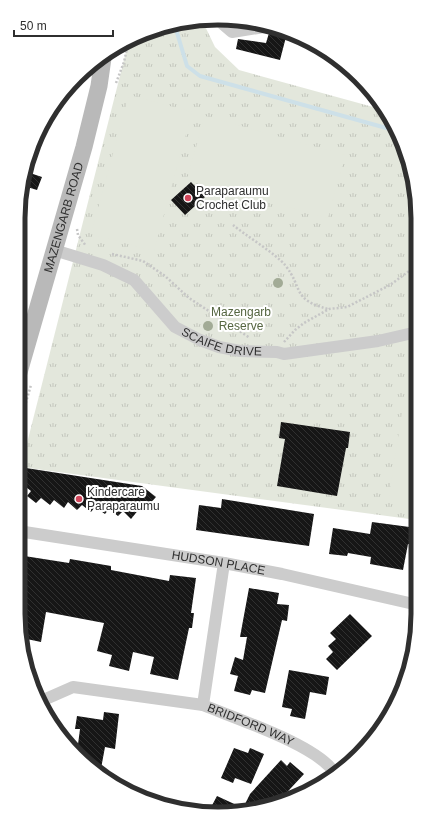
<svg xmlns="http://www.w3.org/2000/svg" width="436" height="832" viewBox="0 0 436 832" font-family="Helvetica,sans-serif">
<defs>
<pattern id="park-tufts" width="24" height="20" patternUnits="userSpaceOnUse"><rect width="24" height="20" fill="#e3e7dc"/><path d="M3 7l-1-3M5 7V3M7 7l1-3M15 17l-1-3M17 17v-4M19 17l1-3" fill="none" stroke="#c3c6bd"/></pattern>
<pattern id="building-back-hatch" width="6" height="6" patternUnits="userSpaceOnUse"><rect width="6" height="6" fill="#161616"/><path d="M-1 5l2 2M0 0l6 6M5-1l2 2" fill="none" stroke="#303030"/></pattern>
</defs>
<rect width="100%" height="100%" fill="#fff"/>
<path fill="url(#park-tufts)" d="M203,22L215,47L239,70L384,110L403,141L416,192L417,520L21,467L128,44L154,29Z"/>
<path fill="#e3e7dc" d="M129,95L192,112L154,251L91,234Z
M205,116L345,155L328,218L187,179Z
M408,374L417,375V500L389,496Z"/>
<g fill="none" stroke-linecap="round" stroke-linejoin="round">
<path stroke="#cde0e8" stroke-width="4" d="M175,26L187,66L200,76L397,131"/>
</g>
<path fill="url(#building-back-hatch)" d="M269,33L286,37L280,60L236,49L238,39L266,43Z
M27,172L42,177L37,190L24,186Z
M191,182L205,197L185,215L171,200Z
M281,422L350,432L348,448H346L337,496L277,486L285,439L279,438Z
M26,468L142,486L156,497L147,507L144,503L131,519L123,511L118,516L109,509L105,514L95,507L91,512L82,505L77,510L68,502L64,508L54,500L50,505L41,498L36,503L27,496L31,491L22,484Z
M222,499L314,514L309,546L196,530L199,505L221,508Z
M372,522L417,528V545L408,544L403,570L370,564L371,557L348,553L347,556L329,554L333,528L370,534Z
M18,555L69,563L70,559L111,566V570L169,581L170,575L196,578L191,613H194L192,628H189L178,680L150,674L154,657L133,652L129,671L109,666L112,655L97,651L104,623L46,612L41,642L22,638L18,614Z
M249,588L279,593L277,604L289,605L287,621L282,620L265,693L252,690L250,695L234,691L238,676L230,674L235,657L243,660L247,637H240Z
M350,614L372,636L337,670L326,659L333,652L328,646L336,639L330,633Z
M289,670L329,677L326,695L310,692L305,719L290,716L292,709L282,707Z
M104,712L119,714L115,749L105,747L100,774L77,752L80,729H75L77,716L103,720Z
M234,748L248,753L250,748L264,754L251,784L235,778L233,783L221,778Z
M281,760L287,766L290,762L304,774L277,803L231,814L209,811L217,796L243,808L250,794Z"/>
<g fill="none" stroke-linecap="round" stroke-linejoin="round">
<path stroke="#c6c6c6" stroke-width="2.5" stroke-dasharray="2 2" stroke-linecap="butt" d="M116,83L124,62L128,44
M233,225C245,235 276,254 285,265C304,289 291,299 328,309
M77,229L78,235L86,246
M112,254L143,261L165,276L189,298L250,338
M284,342L295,330L304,323L329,309L347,307L390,285L416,266
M18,430L31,385"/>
<g stroke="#ccc" stroke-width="12">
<path d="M218,20L232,32L264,27"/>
<path id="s1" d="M54,250L103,265L134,280L175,327L200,340L219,347L240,351L277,352L284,354L378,341L417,332"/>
<path id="s2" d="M18,531L224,563L282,574L418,605"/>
<path id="s3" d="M224,563L203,705C234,718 320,746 335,774"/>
<path d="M48,698L73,687L203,705"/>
</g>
<path stroke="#b9b9b9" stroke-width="17" id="s4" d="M18,376L84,147L99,86L103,58"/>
</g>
<g fill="#a2ab96">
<circle cx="278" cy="283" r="5"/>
<circle cx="208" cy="326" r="5"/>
</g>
<g fill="#d1465b" stroke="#fff" stroke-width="1.5">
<circle cx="188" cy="198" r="4"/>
<circle cx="79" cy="499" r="4"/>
</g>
<g text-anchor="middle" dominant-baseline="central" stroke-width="4" stroke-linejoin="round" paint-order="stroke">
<g font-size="12" fill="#2f2f2f" stroke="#fff" text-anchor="start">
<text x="196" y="191">Paraparaumu<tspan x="196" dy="14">Crochet Club</tspan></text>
<text x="87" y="492">Kindercare<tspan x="87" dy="14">Paraparaumu</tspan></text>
</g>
<g font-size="12" fill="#2f2f2f" stroke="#fff">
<text stroke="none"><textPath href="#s4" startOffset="165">MAZENGARB ROAD</textPath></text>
<text stroke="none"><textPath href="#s1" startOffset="198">SCAIFE DRIVE</textPath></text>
<text stroke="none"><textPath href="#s2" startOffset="203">HUDSON PLACE</textPath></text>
<text stroke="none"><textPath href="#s3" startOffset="195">BRIDFORD WAY</textPath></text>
</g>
<g font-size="12" fill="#556641" stroke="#fff">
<text x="241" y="312">Mazengarb<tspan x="241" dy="14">Reserve</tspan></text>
</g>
</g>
<path d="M0 0H436V832H0ZM218 25H218A193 193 0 0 1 411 218V614A193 193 0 0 1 218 807H218A193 193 0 0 1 25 614V218A193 193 0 0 1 218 25Z" fill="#fff" fill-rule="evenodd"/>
<path fill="none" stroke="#2f2f2f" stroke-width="5" d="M218 25H218A193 193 0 0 1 411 218V614A193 193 0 0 1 218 807H218A193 193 0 0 1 25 614V218A193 193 0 0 1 218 25Z"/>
<path d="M14 30v6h99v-6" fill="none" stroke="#2f2f2f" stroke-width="2"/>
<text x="20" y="30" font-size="12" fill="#2f2f2f" stroke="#ffffff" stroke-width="3" paint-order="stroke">50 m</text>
</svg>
